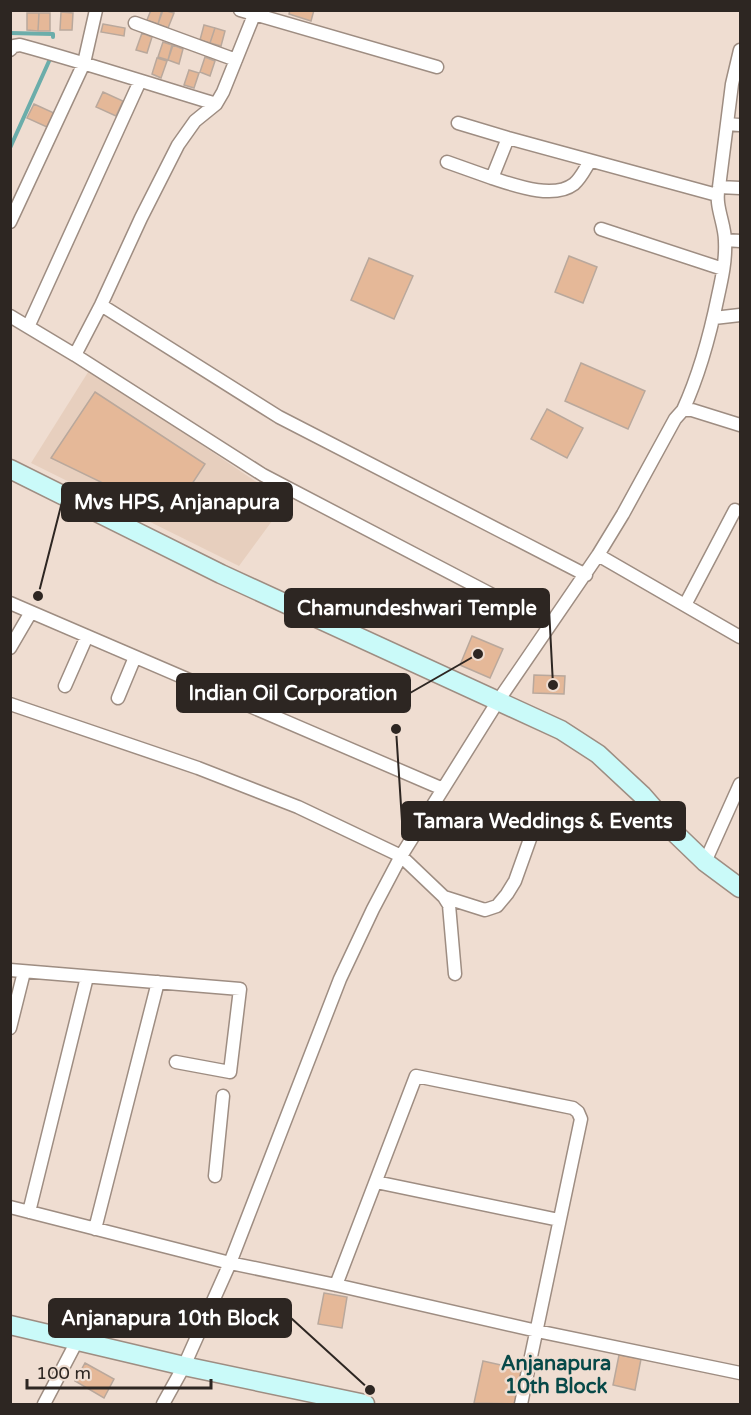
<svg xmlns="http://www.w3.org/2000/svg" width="751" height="1415" viewBox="0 0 751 1415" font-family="'Varela Round',sans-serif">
<rect width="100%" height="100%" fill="#efddd1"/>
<path fill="#e7cfbe" d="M90,369L286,502L239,566L31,463Z"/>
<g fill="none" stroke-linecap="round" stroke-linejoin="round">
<path stroke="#6badaa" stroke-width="4" d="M10,33L53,34V37
M10,148L50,59"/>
</g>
<path fill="#e5b898" stroke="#b9a89c" stroke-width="1.5" d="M151,10H162L158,24L147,20Z
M163,10L174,13L168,28L158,24Z
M290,10H314L311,21L289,14Z
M61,12L73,13L72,30H60Z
M27,13H39L38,31L27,30Z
M39,13H50V31H38Z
M103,24L125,28L124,36L101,32Z
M204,25L215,28L210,43L200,40Z
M215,28L225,31L221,46L210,43Z
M142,33L152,37L147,53L136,50Z
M163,42L172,45L168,60L158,57Z
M173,45L183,49L179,64L168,60Z
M205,57L215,61L210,76L200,72Z
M157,58L167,61L161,78L152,74Z
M189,70L199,73L194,88L184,85Z
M103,92L123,101L116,116L96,107Z
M34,104L54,113L47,127L27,118Z
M569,256L597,267L583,303L555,292Z
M369,258L413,276L394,319L351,300Z
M581,363L645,391L628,429L565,401Z
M95,392L205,464L171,516L51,458Z
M547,409L583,428L567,458L531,439Z
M472,636L503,649L490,678L460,665Z
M534,675L565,676L564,694L533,693Z
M324,1293L347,1297L342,1328L318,1324Z
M619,1355L641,1359L635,1390L613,1385Z
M483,1361L524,1370L517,1404L474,1403Z
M85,1363L114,1379L104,1398L75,1381Z"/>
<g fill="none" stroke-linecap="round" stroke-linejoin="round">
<g stroke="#9e8d82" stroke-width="15">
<path id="street" d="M240,10L437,67
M135,23L236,60
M10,50L14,46L20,45C86,63 150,84 216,104
M458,123L508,138L717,195
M727,124L740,125
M447,162L492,178L508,138
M492,178C514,185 553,200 574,184C581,178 585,169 590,161
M719,187L740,188
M10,222L84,63L96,10
M601,229L723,269
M726,240L740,241
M101,305L279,417L586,575
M10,316L75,355L263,475L550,625
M714,318L740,315
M28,327L140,81
M75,355L101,305L141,218L178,145L195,121L216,104L223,92L256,10
M683,410C700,373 710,335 718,296C722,278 726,260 725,241C725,223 714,205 719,187L732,84L740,50
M598,555L740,637
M10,603L443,789
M685,605L735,510
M10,648L31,612
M65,686L87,636
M118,698L135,657
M10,704L198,768L298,807L401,856L444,897L449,905L455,974
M705,862L740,784
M444,897L485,910L497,906L507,894L515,881L530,839
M10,970L240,989L230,1072L176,1062
M10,1028L24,972
M215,1176L223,1096
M376,1182L559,1220
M10,1207L230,1263L336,1285L537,1331L740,1373
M29,1212L87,977
M95,1229L158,982
M336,1285L416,1076L573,1108L578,1112L581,1119L521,1404
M44,1404L77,1341
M163,1404L184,1366L230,1263L340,979L373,909L401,856L498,701L598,555L623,514L675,419L683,410H692L740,425"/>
</g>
<g stroke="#9e8d82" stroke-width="21">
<path id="secondary" d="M10,469L221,574L561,730L598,754L642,795L677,835L705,862L740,888
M10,1325L184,1366L365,1404"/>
</g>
<use href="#street" stroke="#fff" stroke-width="12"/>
<use href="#secondary" stroke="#cafaf9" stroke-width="18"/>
</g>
<g text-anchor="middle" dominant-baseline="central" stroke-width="5" stroke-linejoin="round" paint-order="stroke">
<g font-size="20" font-weight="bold" fill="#074948" stroke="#efddd1">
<text x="556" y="1364">Anjanapura<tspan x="556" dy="23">10th Block</tspan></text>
</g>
</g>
<path fill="none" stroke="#2d2622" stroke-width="2" d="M38 596L62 502M553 685L549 608M478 654L410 693M396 729L402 821M370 1390L291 1318"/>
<g fill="#2d2622" stroke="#efddd1" stroke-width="2">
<circle cx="38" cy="596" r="6"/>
<circle cx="553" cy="685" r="6"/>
<circle cx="478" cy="654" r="6"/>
<circle cx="396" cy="729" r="6"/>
<circle cx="370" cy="1390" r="6"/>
</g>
<g fill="#2d2622" stroke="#2d2622" stroke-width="2">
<rect x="62" y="483" width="230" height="38" rx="6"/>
<rect x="285" y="589" width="264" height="38" rx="6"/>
<rect x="177" y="674" width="233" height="38" rx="6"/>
<rect x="402" y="802" width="283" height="38" rx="6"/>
<rect x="49" y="1299" width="242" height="38" rx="6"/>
</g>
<g font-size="20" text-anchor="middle" font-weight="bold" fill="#fff">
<text x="177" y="509">Mvs HPS, Anjanapura</text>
<text x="417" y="615">Chamundeshwari Temple</text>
<text x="293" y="700">Indian Oil Corporation</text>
<text x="543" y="828">Tamara Weddings &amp; Events</text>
<text x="170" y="1325">Anjanapura 10th Block</text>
</g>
<rect width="751" height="1415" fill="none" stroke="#2d2622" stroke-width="24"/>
<path d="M27 1379v9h184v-9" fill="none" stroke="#2d2622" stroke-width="3"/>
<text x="36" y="1379" font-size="18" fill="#2d2622" stroke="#efddd1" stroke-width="4.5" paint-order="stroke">100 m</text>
</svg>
